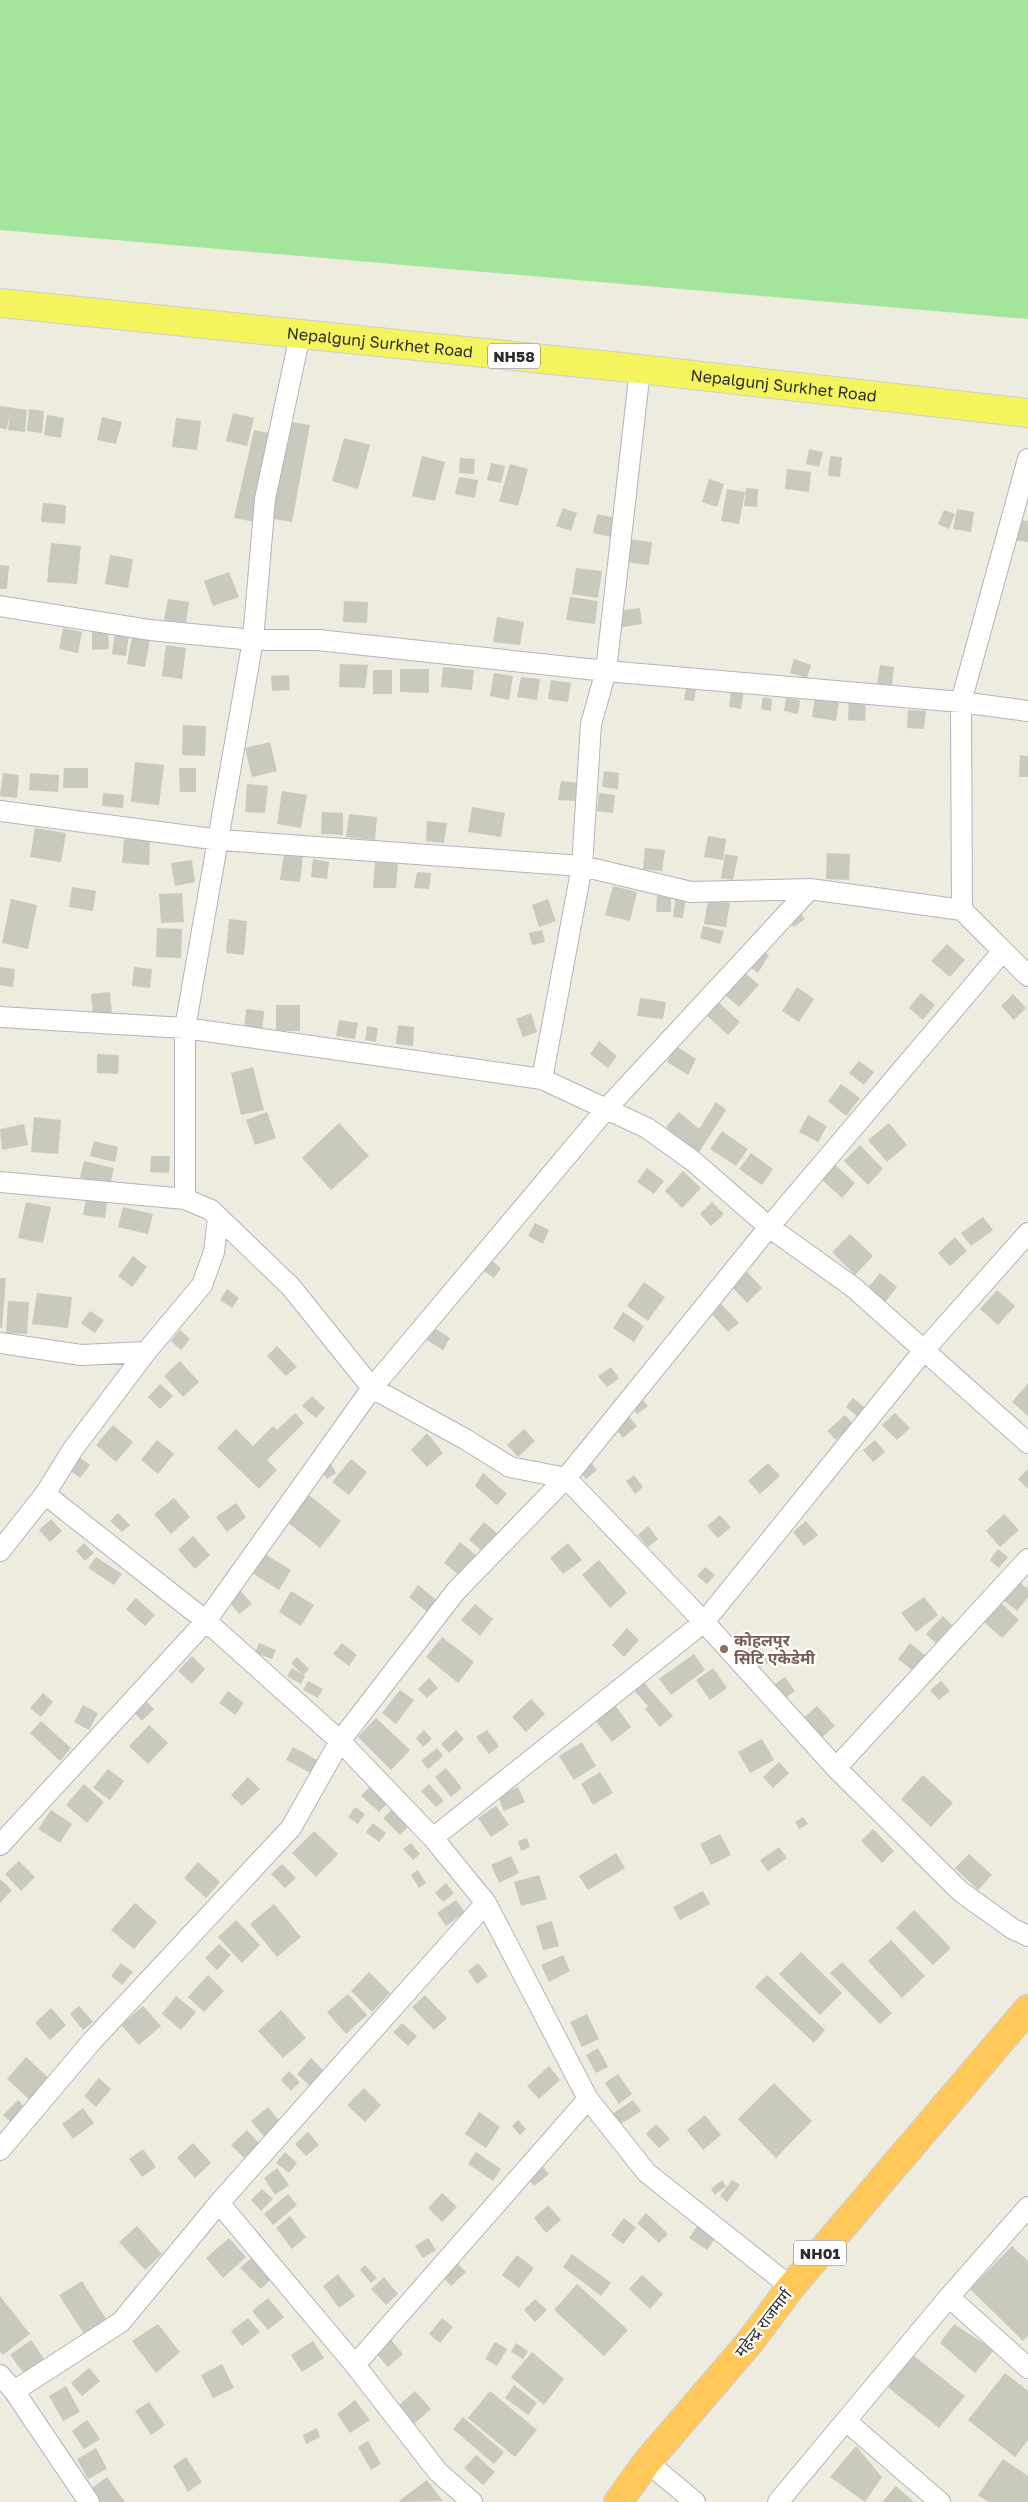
<svg xmlns="http://www.w3.org/2000/svg" width="1028" height="2502" viewBox="0 0 1028 2502" font-family="'Golos Text','Noto Sans Devanagari',sans-serif">
<rect width="100%" height="100%" fill="#eeebdf"/>
<path fill="#a3e69b" d="M0,0H1028V319L0,230Z"/>
<path fill="#cac9bd" d="M0,406L27,410L25,432L8,430L10,411L7,429L0,428Z
M29,409L44,411L42,433L27,431Z
M233,413L254,418L247,446L226,441Z
M47,415L64,418L61,438L44,435Z
M102,417L122,422L116,444L97,440Z
M176,418L201,421L197,450L172,447Z
M286,421L310,425L292,522L268,518Z
M254,430L274,434L255,522L234,518Z
M344,438L370,445L358,489L332,481Z
M809,449L823,452L819,467L806,464Z
M422,456L445,462L435,501L412,496Z
M830,456L842,457L840,477L828,476Z
M460,458L475,459L474,474L459,473Z
M491,463L505,466L501,483L487,480Z
M510,464L528,469L518,506L499,501Z
M787,469L811,472L809,492L785,489Z
M459,477L478,480L475,498L455,494Z
M709,479L724,484L717,507L702,502Z
M746,488L758,489L757,507L744,506Z
M727,489L745,492L739,524L721,521Z
M43,503L66,505L65,524L41,522Z
M563,508L577,513L571,531L556,526Z
M957,509L974,512L971,532L953,529Z
M944,510L955,514L949,529L938,524Z
M597,514L615,518L611,537L593,533Z
M1015,519L1028,521V542L1012,540Z
M629,539L652,542L649,565L626,562Z
M51,543L81,546L77,584L47,582Z
M110,555L133,559L128,588L105,584Z
M0,565L9,566L7,589H0Z
M576,568L602,571L598,598L572,594Z
M229,572L239,597L213,606L204,581Z
M570,597L598,601L595,624L566,620Z
M168,599L189,602L186,623L164,620Z
M344,601L368,602L367,623L343,622Z
M640,608L642,624L618,628L616,611Z
M497,617L524,622L520,645L493,642Z
M63,628L82,632L78,653L59,649Z
M92,632H108L109,649L92,650Z
M115,633L129,635L126,656L112,654Z
M132,636L150,639L145,667L127,664Z
M166,645L186,648L182,679L162,676Z
M794,659L811,665L807,678L790,673Z
M340,664L368,665L365,688L339,687Z
M880,665L894,667L892,686L877,685Z
M443,667L474,670L472,690L441,687Z
M400,669H429V693L400,692Z
M373,670H392V694H373Z
M494,673L513,676L509,700L490,696Z
M289,675L290,690L272,691L271,676Z
M521,677L540,679L537,700L517,697Z
M551,680L571,683L568,702L548,699Z
M686,688L696,689L694,701L684,700Z
M731,689L744,690L741,709L729,707Z
M763,697L772,699L771,711L761,709Z
M815,697L839,701L836,721L812,717Z
M786,698L800,700L798,714L784,711Z
M849,700L866,701L865,721L848,720Z
M908,710L926,711L924,729L907,728Z
M183,725L206,726L205,756L182,755Z
M270,742L277,771L252,777L245,748Z
M1020,755L1028,756V777H1019Z
M135,762L164,765L159,805L131,802Z
M64,768H88V788H63Z
M179,768H196V792H180Z
M604,771L619,773L618,789L602,787Z
M3,773L19,775L17,798L0,796Z
M30,773L59,775L58,792L29,790Z
M561,781L578,783L575,801L558,800Z
M247,784L268,786L265,813L245,812Z
M282,791L307,795L301,828L277,824Z
M103,793L124,795L123,808L102,806Z
M599,793L615,795L613,813L597,811Z
M472,807L505,813L501,837L468,832Z
M322,812L343,813V835L321,834Z
M349,814L377,817L375,840L346,837Z
M427,821L447,823L444,843L426,841Z
M35,828L66,833L61,862L30,857Z
M708,836L726,839L723,860L704,857Z
M124,839L150,841L149,865L122,863Z
M645,848L665,850L662,871L643,869Z
M284,853L303,855L300,882L280,880Z
M827,853L850,854L849,880L826,879Z
M725,854L738,856L733,880L721,878Z
M313,859L329,862L327,879L311,877Z
M192,860L195,882L175,886L171,863Z
M375,862L398,863L396,888H373Z
M417,872L431,873L429,889L414,888Z
M613,886L637,892L630,921L605,915Z
M72,887L96,891L93,911L69,907Z
M182,893L184,922L161,923L159,894Z
M657,895L671,896V912H656Z
M676,895L686,896L683,918L673,917Z
M11,899L37,905L28,949L2,943Z
M548,899L556,921L539,927L532,905Z
M708,900L730,903L726,927L704,924Z
M798,909L805,919L794,927L786,917Z
M229,919L247,921L244,955L226,953Z
M703,926L724,931L720,944L700,938Z
M157,928L182,929L181,958L156,957Z
M542,930L545,942L532,945L529,933Z
M947,944L965,960L950,977L931,961Z
M758,948L769,955L758,973L747,965Z
M0,967L15,969L13,987L0,985Z
M134,967L152,969L150,988L132,986Z
M745,973L759,985L739,1007L725,995Z
M797,987L814,999L799,1022L782,1011Z
M110,992L112,1014L93,1015L91,994Z
M921,993L935,1005L923,1020L909,1008Z
M1013,994L1026,1008L1014,1020L1001,1006Z
M640,998L666,1002L663,1019L637,1016Z
M717,1001L740,1022L728,1035L705,1014Z
M276,1005H300V1031H276Z
M246,1009L264,1011L262,1032L244,1030Z
M531,1013L537,1032L523,1037L516,1019Z
M339,1020L358,1023L355,1039L336,1036Z
M398,1025L414,1027L413,1046L396,1044Z
M367,1026L378,1028L376,1042L365,1040Z
M599,1041L617,1056L608,1068L590,1054Z
M676,1046L696,1059L688,1075L667,1062Z
M97,1054L119,1055L118,1074L97,1073Z
M859,1061L874,1072L864,1085L849,1073Z
M253,1067L264,1110L241,1115L231,1073Z
M841,1084L860,1098L846,1116L828,1101Z
M716,1102L726,1110L698,1154L682,1143L666,1127L679,1112L699,1129Z
M267,1112L276,1138L255,1145L246,1120Z
M808,1115L827,1126L818,1142L799,1132Z
M34,1117L61,1120L58,1154L31,1152Z
M339,1123L369,1156L331,1190L302,1158Z
M889,1123L907,1145L887,1162L868,1140Z
M24,1124L28,1145L2,1150L0,1129Z
M722,1131L748,1149L736,1166L710,1149Z
M94,1141L118,1147L115,1162L90,1156Z
M860,1145L883,1169L868,1185L844,1161Z
M751,1153L773,1169L762,1185L739,1169Z
M151,1156H170L169,1173L150,1172Z
M84,1161L114,1168L110,1185L80,1178Z
M833,1163L855,1183L842,1198L820,1178Z
M647,1168L664,1181L654,1194L637,1182Z
M683,1171L701,1188L682,1208L665,1191Z
M86,1199L107,1202L105,1218L83,1215Z
M26,1202L51,1207L43,1243L18,1238Z
M712,1202L724,1214L711,1226L700,1214Z
M123,1207L153,1214L148,1234L118,1227Z
M983,1217L993,1230L971,1246L961,1233Z
M535,1223L549,1230L543,1244L528,1236Z
M850,1234L873,1256L855,1275L832,1252Z
M955,1237L967,1251L950,1266L938,1253Z
M133,1256L147,1267L132,1287L118,1276Z
M488,1258L501,1268L494,1278L481,1269Z
M747,1272L762,1288L747,1303L732,1287Z
M880,1273L897,1287L884,1303L867,1289Z
M0,1278H6L2,1328H0Z
M644,1282L665,1297L648,1321L627,1306Z
M227,1289L239,1298L232,1308L220,1300Z
M997,1290L1015,1306L998,1325L980,1309Z
M37,1293L72,1297L68,1328L32,1324Z
M8,1301L29,1302L27,1334L6,1333Z
M720,1303L739,1323L728,1332L710,1312Z
M90,1311L104,1320L95,1333L81,1323Z
M623,1312L644,1326L634,1342L613,1328Z
M434,1328L450,1338L443,1350L427,1340Z
M180,1330L190,1339L181,1350L171,1341Z
M277,1346L297,1367L286,1376L267,1356Z
M180,1361L199,1382L183,1397L164,1376Z
M611,1367L619,1378L607,1387L598,1376Z
M1028,1383V1416L1012,1402Z
M160,1384L173,1396L160,1409L148,1397Z
M312,1396L325,1408L316,1418L302,1406Z
M640,1397L648,1406L637,1414L630,1405Z
M853,1398L865,1408L858,1417L846,1407Z
M295,1413L304,1423L267,1460L277,1470L259,1489L217,1448L236,1429L253,1446L273,1426L277,1430Z
M895,1413L910,1428L897,1440L882,1425Z
M627,1415L637,1426L623,1438L614,1427Z
M845,1415L853,1424L836,1440L827,1431Z
M113,1425L133,1442L116,1462L96,1445Z
M524,1429L535,1441L518,1457L507,1445Z
M427,1433L443,1453L427,1467L411,1450Z
M157,1440L174,1454L158,1474L141,1460Z
M875,1440L885,1452L873,1462L863,1450Z
M78,1456L90,1465L80,1478L68,1469Z
M351,1459L367,1472L349,1495L332,1482Z
M329,1460L336,1473L327,1479L320,1469Z
M589,1460L597,1470L586,1479L578,1469Z
M768,1463L780,1476L760,1494L748,1481Z
M1028,1469V1489L1018,1479Z
M483,1473L507,1494L497,1505L475,1486Z
M634,1475L643,1487L635,1494L626,1481Z
M309,1495L341,1521L320,1548L287,1522Z
M174,1498L190,1517L171,1534L154,1514Z
M236,1503L246,1517L227,1532L216,1517Z
M118,1513L130,1525L122,1532L110,1521Z
M1004,1514L1019,1530L1000,1547L986,1531Z
M720,1515L731,1527L718,1538L707,1526Z
M51,1519L62,1531L50,1542L39,1530Z
M806,1521L818,1535L804,1546L793,1532Z
M484,1522L497,1533L481,1550L469,1540Z
M648,1526L658,1539L648,1547L638,1535Z
M193,1536L210,1555L195,1569L178,1550Z
M460,1542L476,1555L460,1576L444,1563Z
M84,1543L94,1553L85,1561L76,1551Z
M568,1543L582,1560L563,1574L550,1558Z
M998,1549L1008,1557L999,1568L990,1560Z
M261,1552L291,1570L279,1590L249,1571Z
M96,1557L122,1574L114,1585L88,1568Z
M599,1560L627,1593L610,1608L582,1575Z
M705,1567L715,1575L707,1584L697,1576Z
M1017,1580L1028,1589V1597L1017,1611L1002,1599Z
M418,1585L441,1604L432,1616L409,1597Z
M238,1588L252,1604L239,1614L226,1598Z
M291,1591L314,1605L301,1626L279,1612Z
M924,1597L938,1615L916,1632L901,1613Z
M136,1598L155,1615L145,1626L126,1609Z
M1001,1603L1019,1620L1002,1638L984,1622Z
M475,1604L493,1619L480,1636L461,1620Z
M943,1616L952,1625L936,1643L926,1634Z
M627,1628L639,1640L624,1657L612,1645Z
M442,1637L474,1662L458,1683L426,1657Z
M755,1642L772,1661L757,1669L745,1653Z
M259,1643L276,1650L272,1659L255,1653Z
M342,1643L357,1655L349,1666L333,1654Z
M910,1643L927,1657L915,1672L898,1659Z
M694,1654L705,1670L671,1695L659,1679Z
M192,1656L205,1669L192,1684L178,1671Z
M297,1657L309,1669L303,1675L291,1663Z
M292,1668L305,1676L301,1684L287,1676Z
M713,1668L727,1688L710,1700L696,1680Z
M785,1677L795,1691L785,1698L775,1684Z
M429,1678L438,1688L427,1698L418,1689Z
M640,1678L673,1716L660,1727L645,1709L648,1706L631,1687Z
M308,1681L323,1689L318,1698L303,1690Z
M941,1681L950,1691L939,1700L930,1690Z
M400,1690L414,1700L396,1724L382,1713Z
M228,1691L244,1703L235,1715L219,1703Z
M43,1693L53,1702L41,1717L30,1708Z
M143,1698L154,1709L142,1721L132,1710Z
M531,1699L545,1714L526,1732L512,1717Z
M612,1701L631,1727L612,1742L592,1716Z
M83,1705L98,1713L89,1730L74,1722Z
M817,1706L835,1726L819,1740L801,1720Z
M376,1718L410,1750L391,1770L358,1737Z
M41,1721L71,1748L60,1761L30,1733Z
M149,1725L168,1743L148,1764L129,1746Z
M424,1730L432,1739L423,1747L416,1738Z
M456,1730L464,1739L449,1753L441,1744Z
M487,1730L499,1746L489,1754L476,1737Z
M762,1739L774,1760L750,1773L738,1752Z
M582,1742L596,1766L574,1780L559,1756Z
M293,1747L317,1760L311,1773L286,1760Z
M437,1748L443,1756L428,1769L421,1761Z
M779,1762L789,1773L773,1788L763,1777Z
M446,1768L462,1788L451,1797L435,1777Z
M108,1769L124,1781L110,1800L93,1788Z
M600,1772L613,1793L593,1805L581,1784Z
M923,1775L953,1803L931,1827L901,1799Z
M248,1777L260,1789L242,1806L231,1795Z
M374,1782L392,1798L379,1812L361,1796Z
M84,1784L104,1802L87,1823L66,1805Z
M429,1784L444,1801L436,1807L421,1791Z
M518,1787L525,1802L504,1811L498,1796Z
M398,1804L414,1821L400,1835L383,1818Z
M496,1806L509,1825L491,1837L478,1818Z
M355,1807L365,1814L358,1824L348,1817Z
M51,1810L72,1824L60,1843L38,1829Z
M803,1817L808,1824L799,1829L795,1822Z
M373,1823L386,1833L379,1842L366,1832Z
M873,1829L894,1851L882,1863L861,1841Z
M314,1831L338,1854L316,1877L292,1853Z
M720,1834L731,1855L711,1865L700,1844Z
M527,1838L530,1847L521,1851L518,1841Z
M411,1843L420,1854L413,1860L403,1849Z
M779,1847L787,1858L768,1871L760,1860Z
M616,1853L625,1868L588,1890L579,1876Z
M969,1854L992,1875L978,1890L955,1868Z
M511,1856L519,1873L499,1883L491,1865Z
M19,1861L35,1877L21,1891L5,1874Z
M198,1862L220,1882L206,1898L184,1878Z
M282,1864L296,1878L285,1888L271,1874Z
M418,1870L426,1883L419,1888L411,1875Z
M539,1875L547,1899L521,1906L514,1882Z
M0,1879L12,1890L0,1903Z
M446,1883L454,1893L443,1902L435,1893Z
M703,1891L710,1904L680,1920L673,1907Z
M456,1900L465,1912L446,1926L437,1913Z
M135,1903L157,1922L134,1949L111,1930Z
M274,1904L301,1937L277,1957L250,1924Z
M914,1910L951,1948L933,1965L896,1928Z
M236,1920L260,1945L242,1963L218,1937Z
M552,1921L559,1946L543,1950L536,1926Z
M891,1940L925,1976L902,1998L868,1961Z
M219,1944L231,1955L217,1970L205,1958Z
M801,1952L842,1993L820,2015L779,1974Z
M563,1955L570,1971L549,1982L541,1965Z
M842,1962L892,2013L880,2024L830,1973Z
M121,1963L133,1972L122,1985L111,1976Z
M478,1963L488,1976L477,1984L468,1971Z
M369,1972L390,1993L372,2012L351,1991Z
M208,1975L224,1991L204,2012L188,1997Z
M767,1975L825,2030L814,2043L755,1987Z
M348,1994L367,2015L346,2034L327,2012Z
M425,1995L447,2018L434,2030L412,2007Z
M176,1996L196,2012L181,2030L162,2014Z
M79,2006L93,2022L83,2030L70,2014Z
M143,2006L161,2026L139,2045L121,2025Z
M51,2008L66,2025L50,2040L35,2023Z
M281,2010L306,2038L283,2058L258,2031Z
M587,2014L599,2039L582,2047L570,2022Z
M402,2023L417,2036L408,2046L393,2032Z
M598,2048L608,2067L596,2073L586,2055Z
M26,2057L53,2082L33,2103L7,2079Z
M311,2058L325,2072L311,2087L297,2074Z
M549,2066L560,2080L539,2099L527,2086Z
M289,2071L300,2082L291,2091L281,2080Z
M618,2074L632,2094L619,2104L605,2083Z
M99,2078L111,2089L96,2107L84,2096Z
M774,2083L812,2121L776,2158L738,2119Z
M364,2088L381,2105L365,2122L347,2105Z
M18,2100L28,2111L14,2125L3,2115Z
M633,2100L641,2111L619,2125L612,2114Z
M268,2107L283,2126L267,2140L251,2121Z
M83,2108L94,2123L73,2139L62,2124Z
M479,2112L500,2127L486,2148L465,2134Z
M705,2115L721,2135L703,2150L687,2130Z
M518,2120L526,2129L520,2135L512,2126Z
M656,2124L670,2139L659,2148L646,2134Z
M247,2130L259,2143L244,2158L231,2145Z
M308,2132L319,2145L306,2156L295,2144Z
M193,2143L211,2163L195,2178L177,2158Z
M143,2149L156,2167L142,2177L129,2159Z
M285,2152L297,2163L289,2173L276,2163Z
M476,2152L501,2169L493,2181L468,2164Z
M538,2162L549,2174L534,2186L524,2173Z
M277,2168L289,2185L275,2195L264,2178Z
M722,2180L726,2186L715,2195L711,2189Z
M732,2180L740,2185L727,2202L720,2196Z
M262,2189L273,2199L261,2211L251,2200Z
M442,2193L457,2207L442,2222L428,2208Z
M288,2194L297,2205L273,2225L264,2214Z
M548,2205L561,2220L546,2233L534,2218Z
M646,2213L668,2234L659,2243L637,2223Z
M290,2216L306,2237L292,2249L276,2228Z
M624,2218L636,2228L623,2244L611,2235Z
M698,2225L716,2237L707,2250L689,2238Z
M137,2226L162,2254L145,2270L119,2242Z
M229,2238L246,2257L223,2278L206,2258Z
M428,2238L436,2250L423,2258L415,2246Z
M1012,2246L1028,2261V2336L1023,2341L970,2289Z
M257,2253L276,2274L261,2289L240,2268Z
M572,2254L611,2283L601,2296L563,2267Z
M517,2255L534,2268L519,2288L502,2275Z
M456,2262L466,2272L451,2286L442,2276Z
M365,2265L377,2278L371,2283L360,2270Z
M338,2274L355,2296L339,2308L323,2286Z
M642,2275L663,2294L650,2309L629,2289Z
M384,2277L398,2294L386,2305L371,2289Z
M82,2281L108,2322L86,2337L59,2295Z
M577,2284L628,2330L604,2356L554,2310Z
M0,2296L30,2334L3,2355L0,2352Z
M268,2298L284,2317L268,2330L252,2311Z
M535,2299L547,2310L535,2322L524,2310Z
M248,2318L260,2332L242,2346L231,2331Z
M442,2318L453,2327L440,2343L429,2334Z
M158,2324L180,2352L156,2373L132,2341Z
M954,2324L994,2350L975,2373L940,2343Z
M387,2335L403,2354L388,2367L372,2349Z
M31,2340L46,2362L26,2376L10,2355Z
M313,2341L324,2358L302,2372L291,2355Z
M495,2342L507,2349L497,2366L485,2359Z
M516,2343L528,2351L523,2359L511,2352Z
M532,2352L564,2379L544,2405L511,2377Z
M909,2352L965,2396L939,2428L884,2384Z
M222,2364L234,2388L213,2398L201,2375Z
M89,2368L100,2381L82,2396L71,2383Z
M1005,2373L1028,2391V2440L1015,2457L968,2420Z
M514,2385L537,2403L528,2415L505,2398Z
M66,2386L80,2412L63,2421L49,2396Z
M415,2391L431,2409L414,2424L398,2406Z
M490,2391L537,2430L515,2457L468,2418Z
M355,2400L370,2420L350,2433L337,2414Z
M149,2402L165,2425L151,2435L135,2411Z
M463,2417L504,2452L494,2464L453,2429Z
M87,2420L100,2439L84,2449L72,2431Z
M317,2428L320,2437L306,2444L303,2435Z
M368,2441L381,2464L371,2470L358,2447Z
M856,2446L882,2477L865,2502L830,2477Z
M96,2448L107,2469L88,2479L77,2459Z
M476,2455L495,2472L483,2485L464,2468Z
M186,2457L202,2482L188,2492L173,2466Z
M1003,2459L1028,2476V2502H988L978,2495Z
M107,2477L125,2502H97L89,2490Z
M427,2480L443,2501L400,2502L399,2501Z
M896,2486L914,2502H882Z"/>
<g fill="none" stroke-linecap="round" stroke-linejoin="round">
<g stroke="#b3b3c0" stroke-width="22">
<path id="street" d="M300,335L265,499L253,640L185,1028V1199L211,1210L291,1287L372,1388L465,1439L510,1467L566,1478L704,1622L836,1768L961,1892L1013,1929L1028,1936
M1028,459L961,702L962,910L1028,976
M0,606L150,630L253,640H318L606,671L961,702L1028,711
M0,811L220,840L582,866L691,892L810,889L962,910
M0,1017L185,1028L542,1079L647,1128L693,1161L769,1227L853,1287L1028,1443
M542,1079L582,866L591,724L606,671L640,369
M0,1182L185,1199
M0,1343L81,1355L146,1352
M45,1494L206,1621L340,1741L433,1838L486,1903L588,2099L647,2173L791,2287
M0,1551L45,1494L73,1449L146,1352L202,1285L214,1252L218,1218
M836,1768L1028,1559
M433,1838L704,1622L925,1349L1028,1233
M0,1845L206,1621L372,1388L607,1108L810,889
M0,2150L93,2040L291,1828L340,1741L456,1591L566,1478L769,1227L1002,952
M219,2203L355,2365L438,2472L472,2502
M949,2297L1028,2368
M355,2365L588,2099
M0,2375L14,2391L89,2502
M14,2391L121,2322L219,2203L486,1903
M846,2421L940,2502
M647,2462L695,2502
M778,2502L949,2297L1028,2207"/>
</g>
<g stroke="#cdcdcd" stroke-width="30">
<g id="primary">
<path id="s1" d="M0,303L640,369L1028,413"/>
</g>
</g>
<g stroke="#cdcdcd" stroke-width="30">
<path id="highway" d="M618,2502L647,2462L749,2343L791,2287L1028,2009"/>
</g>
<use href="#street" stroke="#fff" stroke-width="20"/>
<use href="#primary" stroke="#f4f45e" stroke-width="28"/>
<use href="#highway" stroke="#ffc859" stroke-width="28"/>
</g>
<circle fill="#8d6e63" stroke="#fff" stroke-width="2" cx="724" cy="1649" r="5"/>
<g text-anchor="middle" dominant-baseline="central" stroke-width="4.5" stroke-linejoin="round" paint-order="stroke">
<g fill="#fff" stroke="#6c6c6c" stroke-width="1">
<rect x="488" y="343.5" width="52" height="25" rx="4"/>
<rect x="794" y="2240.5" width="52" height="25" rx="4"/>
</g>
<g font-size="15" font-weight="bold" fill="#2d2d2d">
<text x="514" y="356">NH58</text>
<text x="820" y="2253">NH01</text>
</g>
<g font-size="16" fill="#2d2d2d" stroke="#fff">
<text stroke="none"><textPath href="#s1" startOffset="382">Nepalgunj Surkhet Road</textPath></text>
<text stroke="none"><textPath href="#s1" startOffset="788">Nepalgunj Surkhet Road</textPath></text>
<text transform="translate(763 2323) rotate(-52)">महेन्द्र राजमार्ग</text>
</g>
<g font-size="16" font-weight="bold" fill="#785e54" stroke="#fff" text-anchor="start">
<text x="734" y="1640">कोहलपुर<tspan x="734" dy="18">सिटि एकेडेमी</tspan></text>
</g>
</g>
</svg>
